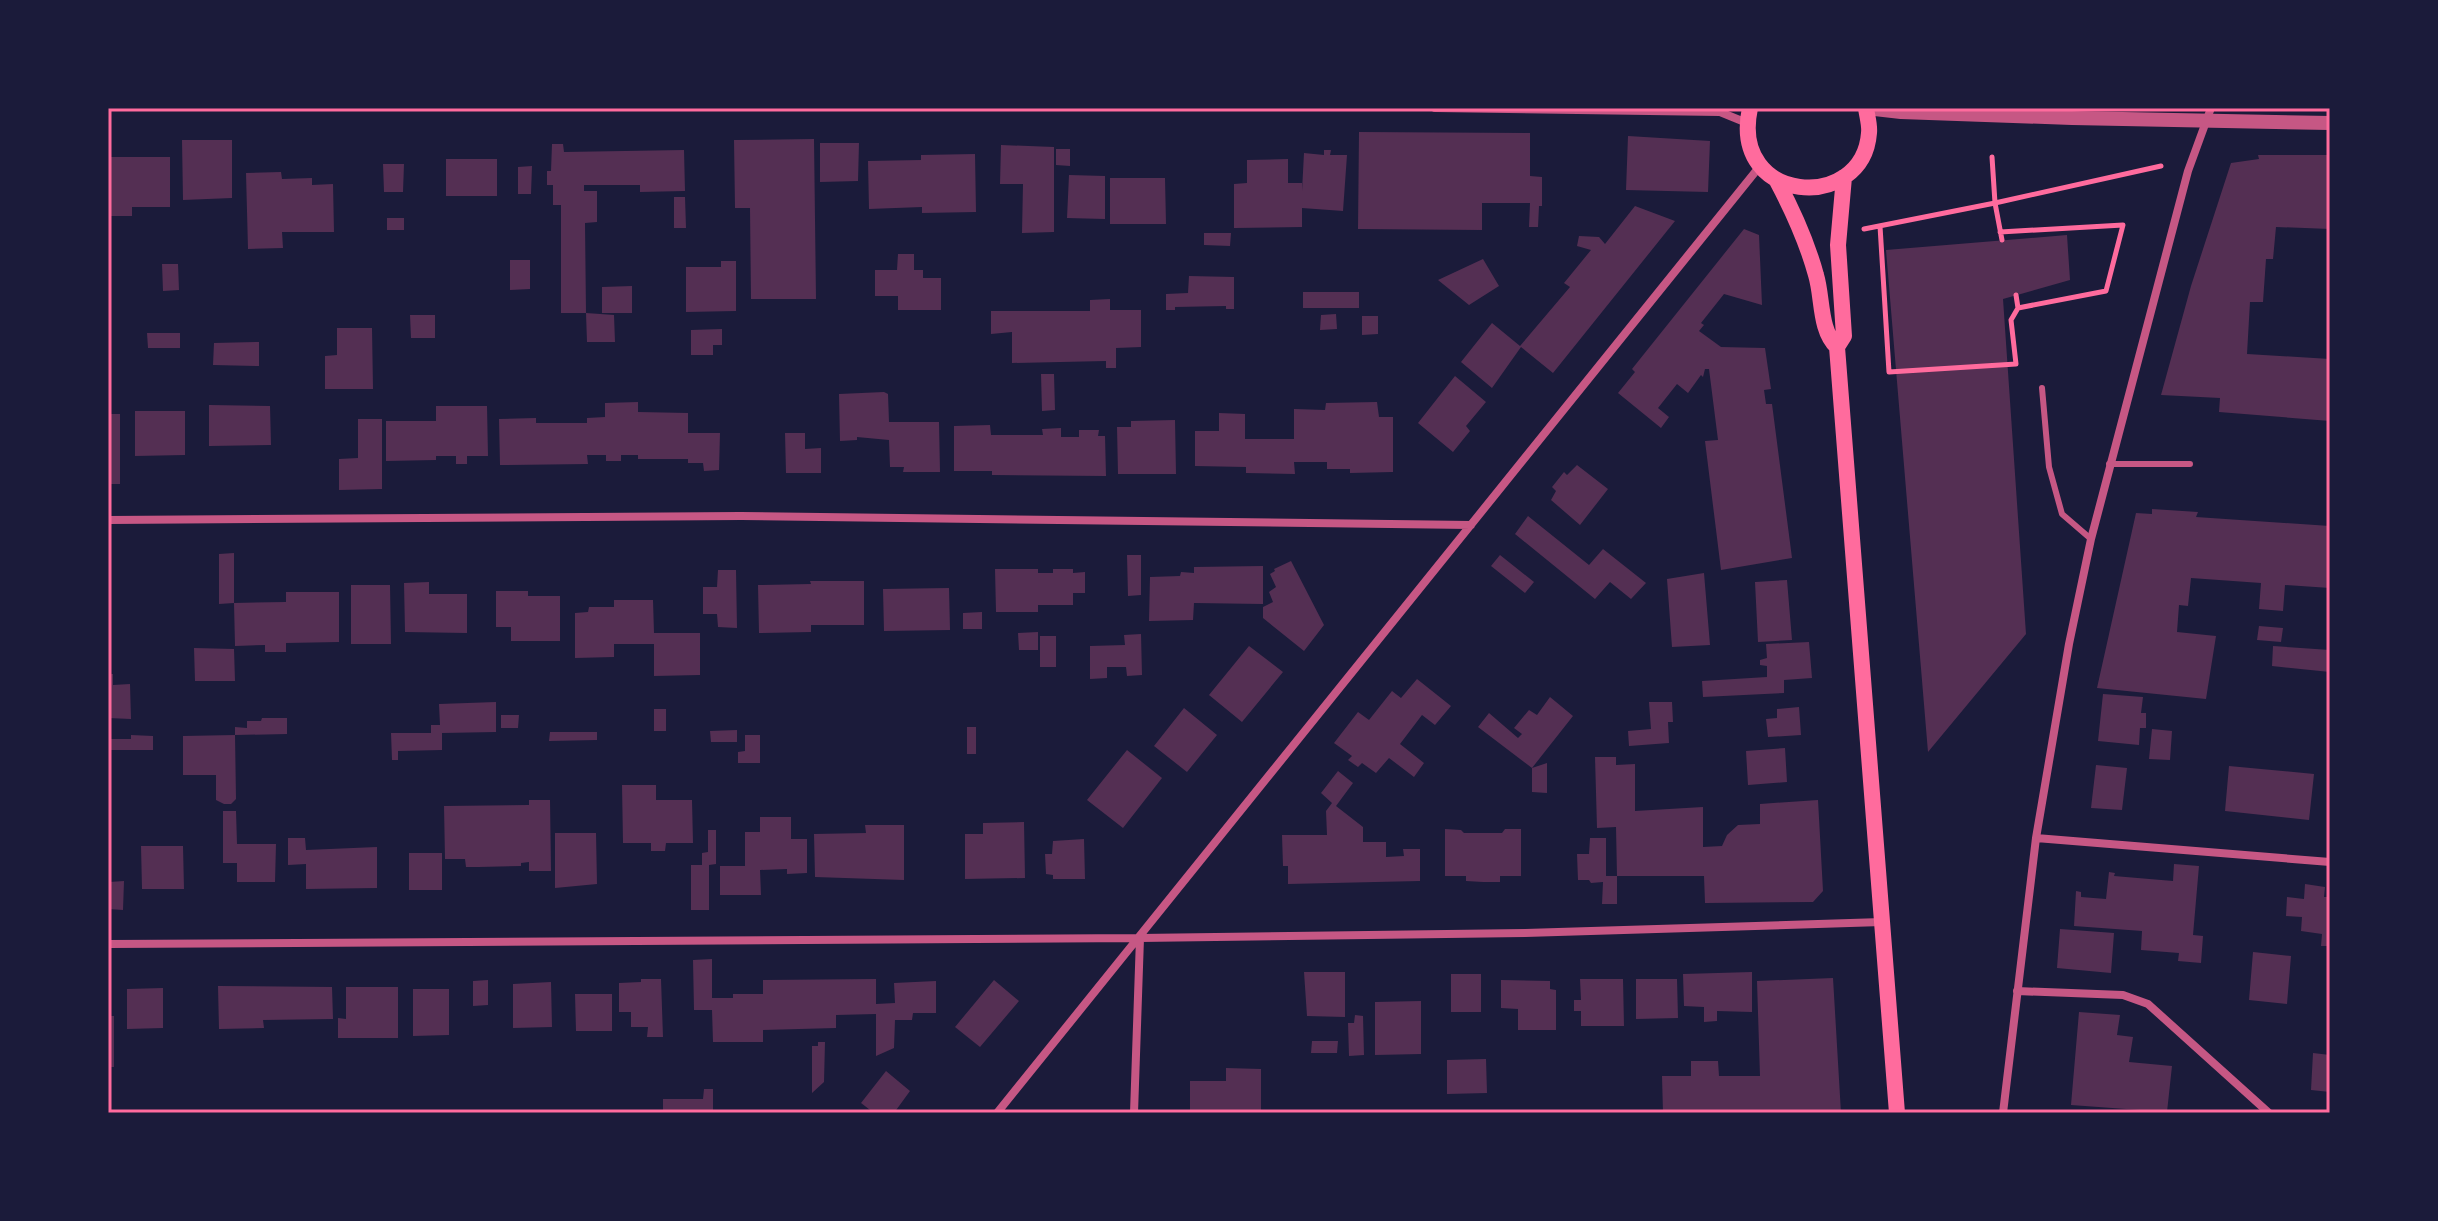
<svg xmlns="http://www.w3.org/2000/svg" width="2438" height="1221" viewBox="0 0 2438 1221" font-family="Quicksand,sans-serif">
<rect width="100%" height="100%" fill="#1b1b3a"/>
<path fill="#542f53" d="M1359,132L1530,133V176L1542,177V206H1539L1538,227H1529L1530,203H1482V230L1358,229Z
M1628,136L1710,141L1708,192L1626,190Z
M814,139L816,299H751L750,208H735L734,140Z
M182,140H232V198L183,200Z
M820,143H859L858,181L820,182Z
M552,144H563L564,152L684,150L685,191L640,192V185H584V191H597V222L585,223L586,313L614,315L615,342H587L586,313H561V205H553V185H547V171H551Z
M1001,145L1054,147V232L1022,233L1023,184H1000Z
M1056,149H1070V166L1056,165Z
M1324,150H1331L1330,155H1347L1343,211L1302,208V227L1234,228V184L1247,183V160L1288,159V183H1302V191L1304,153L1324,155Z
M975,154L976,212L922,213V207L869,209L868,161L921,160V155Z
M2258,155H2330V229L2276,227L2273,259H2266L2263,302H2250L2247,354L2330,359V421L2219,412L2220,398L2161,395L2191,286L2231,163L2259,159Z
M108,157H170V207H132V216H109Z
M446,159H497V196H446Z
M383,164H404L403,192H384Z
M532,166L531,194H518V167Z
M281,172L282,179L312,178V185L333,184L334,232H282L283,248L248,249L246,173Z
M1069,175L1105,176V219L1067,218Z
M1110,178H1165L1166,224H1110Z
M674,197H685L686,228H674Z
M1635,206L1675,221L1553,373L1521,347L1492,388L1461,362L1492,323L1520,346L1570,287L1564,283L1591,250L1577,246L1579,236L1599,237L1605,244Z
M387,218H404V230H387Z
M1744,229L1759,235L1762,305L1724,294L1701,323L1704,325L1699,331L1721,347L1765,348L1771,389L1764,390L1766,404H1772L1792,558L1721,570L1705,441L1718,440L1709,369H1705L1703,377L1701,375L1688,393L1677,384L1658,408L1669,417L1661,428L1618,393L1635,372L1632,369Z
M1204,233H1231L1230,246L1204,245Z
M2067,235L2070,280L2003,299L2026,634L1928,752L1886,250Z
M898,254H914V270H923V278H941V310H898V296H875V270H897Z
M1483,259L1499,286L1469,305L1438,280Z
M510,260H530V289L510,290Z
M721,261H736V311L686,312V267H721Z
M162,264H178L179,290L163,291Z
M1189,276L1234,277V309H1226V306L1175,307V310H1166V294L1188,293Z
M632,286V313H602V287Z
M1303,292H1359V308H1303Z
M1110,299V310H1141V347L1116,348V368H1106V361L1012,363V332L991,334V311H1090V300Z
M1336,314L1337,329L1320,330L1321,315Z
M410,315H435V338H411Z
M1362,316H1378V334L1362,335Z
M337,328H372L373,389H325V356L337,355Z
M722,329V345H713V355H691V330Z
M147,333H180V348H148Z
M259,342V366L213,365L214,343Z
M1041,374H1054L1055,410L1042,411Z
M1455,376L1486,402L1466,426L1470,431L1453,452L1418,423Z
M884,392L888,394L889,422H939L940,472H903L904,467H890L889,440L857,437V440L840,441L839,394Z
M638,402V412L688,413V433H720L719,470L704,471L703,463H688V459H638V455H621V461H606V455H587L588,464L500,465L499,419L536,418V423H587V418L605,417V403Z
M1377,402L1379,417H1393V472L1350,473V469H1327V462H1294L1295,474L1246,473V467L1195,466V431H1219V413L1245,414V439H1294V409L1325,410L1326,403Z
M209,405L270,406L271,445L209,446Z
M436,406H487L488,456H467V464H456V456H436V460L386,461V421H436Z
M135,411H185V455L135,456Z
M108,414H120V484H108Z
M358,419H382V489L339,490V459L358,458Z
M1175,420L1176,474H1118L1117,427H1131V421Z
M990,425L991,435H1043L1042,429L1061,428V437H1079V430H1099L1098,436H1105L1106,476L992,475V471H954V426Z
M785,433H805V449L821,448V473H786Z
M1577,465L1608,489L1580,525L1551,500L1556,491L1552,487L1564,472L1567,475Z
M2152,509L2198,512L2196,517L2330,526V588L2285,585L2283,611L2259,609L2261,583L2191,578L2188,606L2179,605L2177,632L2216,636L2206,699L2097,688L2136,513L2152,514Z
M1528,516L1589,565L1603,549L1646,583L1631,599L1610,582L1595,599L1515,534Z
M234,553V603L286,602V592H339V642L286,643V652H265V645L235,646L234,603L219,604V554Z
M1127,555H1141V595L1128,596Z
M1500,555L1534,582L1525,593L1491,566Z
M1291,561L1324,625L1304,651L1263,618V607L1273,602L1269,592L1276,587L1270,574L1275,571L1274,569Z
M1263,566V604L1194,603L1193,620L1149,621L1150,577L1180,576L1181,572L1194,573V567Z
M995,569H1038V573H1053V569H1073V573L1085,572V593H1073V605H1038V612H996Z
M718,570H736L737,628L718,627L717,614H703V587H717Z
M1704,573L1710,645L1672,647L1667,579Z
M1787,580L1792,640L1758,642L1755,582Z
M810,581H864V625H811V632L759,633L758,585L811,584Z
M429,582V594H467V633L405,632L404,583Z
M351,585H390L391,644H351Z
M949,588L950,630L884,631L883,589Z
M496,591H528V596H560V641H511V627H496Z
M614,600H653L654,633H700V675L654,676V644H614V657L575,658V613L588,612L589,607H614Z
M982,612V629H963V613Z
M2259,626L2283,628L2281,642L2257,640Z
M1038,632V650H1019L1018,633Z
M1141,634L1142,675L1127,676L1126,667H1107V678L1090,679V646L1125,645L1124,635Z
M1040,636H1056V667H1040Z
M1809,642L1812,678L1784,680V693L1703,697L1702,681L1767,677V666L1760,665V660L1767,658L1766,644Z
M1249,646L1283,672L1242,722L1209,695Z
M2273,646L2330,650V672L2272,666Z
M194,648L234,649L235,681H195Z
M108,674H113V685L130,684L131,719L108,718Z
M1417,679L1451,706L1435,725L1422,715L1400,744L1424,763L1414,777L1389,758L1376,773L1362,763L1358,767L1348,760L1352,756L1334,743L1358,712L1369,720L1392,691L1401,698Z
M2103,694L2143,697L2141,713H2146V728H2140L2139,745L2098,741Z
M1550,697L1573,716L1532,768L1478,727L1489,713L1518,738L1522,734L1514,728L1529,710L1537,715Z
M496,702V732L442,733V750L398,751V760H392L391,733H431V725H440L439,704Z
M1649,702H1672L1673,722H1668L1669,743L1629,746L1628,731L1651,729Z
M1799,707L1801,735L1768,737L1766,719L1777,718V709Z
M1184,708L1217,735L1187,772L1154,746Z
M654,709H666V731H654Z
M501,715H519L518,728H501Z
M262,718H287V734L235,735L236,799L231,804H224L216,800V775H183V736L235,735V727L247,728V721H261Z
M967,727H976V754H967Z
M2152,729L2172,731L2170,760L2149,759Z
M737,730V742H711L710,731Z
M550,732H597V740L549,741Z
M131,735L153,736V750H108V739H131Z
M745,735H760V763H738V752L745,751Z
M1785,748L1787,782L1748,785L1746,751Z
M1127,750L1162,778L1123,828L1087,800Z
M1595,757H1616V765L1635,764V811L1703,807V847L1722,846L1727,835L1738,825L1760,824V804L1818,800L1823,891L1813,902L1705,903L1704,876H1617L1616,827L1597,828Z
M1547,763V793L1532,792V768Z
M2096,765L2127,768L2122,810L2091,808Z
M2229,766L2314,774L2309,820L2225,811Z
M1338,771L1353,783L1336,806L1363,827V842H1386V857L1404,856L1403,849H1420V881L1288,884V866H1283L1282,835H1327L1326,811L1332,803L1321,793Z
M622,785H656V800H692L693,843H666L665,851H651V843H623Z
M529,800H550L551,871H529V862L521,863V866L478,867H466L465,859H445L444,806L529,805Z
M223,811H236L237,844H276L275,882H237V863H223Z
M760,817H791V839H807V873L787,874V869L760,870L761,895H720V866H745V832H760Z
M1024,822L1025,878L965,879V834H983V823Z
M865,825H904V880L815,877L814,834L866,833Z
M1445,829L1461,830L1464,833H1502L1505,829H1521V876H1500V882H1483L1466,881V876H1445Z
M708,830H716V864L709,865V910H691V865H702V853L708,852Z
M555,833H596L597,884L555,888Z
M288,838H305L306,850L377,847V888L306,889V864L288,865Z
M1590,838H1606V876H1617V904H1602L1603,882L1591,883L1589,880H1578L1577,854H1589Z
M1084,839L1085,879H1053V875L1046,874L1045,854H1052L1053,841Z
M141,846H183L184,889H142Z
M409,853H442V890H409Z
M2174,864L2199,866L2193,935L2203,936L2201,963L2178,961L2179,953L2141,950L2142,931L2074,926L2076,891L2081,892V897L2106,899L2109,872L2115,873L2114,876L2173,881Z
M124,881L123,910L108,909L109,882Z
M2305,884L2325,887L2324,897H2330V946H2321L2322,934L2301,931L2302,917L2286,916L2287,897L2304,899Z
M2060,929L2114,933L2111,973L2057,968Z
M2253,952L2291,956L2287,1004L2249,1000Z
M712,959V998H733V994H763V980L876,979V1004L895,1003L894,983L936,981V1013H913L912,1020H895L894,1048L876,1056V1014L836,1015V1028L763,1030V1042H713L712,1010H694L693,960Z
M1304,972H1345V1017L1307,1016Z
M1752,972V1012L1717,1011V1021L1704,1022V1007L1684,1006L1683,974Z
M1451,974H1481V1012H1451Z
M1833,978L1841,1113H1663L1662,1076H1691V1061H1718L1719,1076H1760L1757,981Z
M641,979H661L663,1037H647L648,1027H631V1012H619V983L641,982Z
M1580,979H1623L1624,1026H1581V1011H1574V1000H1581Z
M1636,979H1677L1678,1018L1636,1019Z
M488,980V1005L473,1006V981Z
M994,980L1019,1001L980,1047L955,1027Z
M1501,980L1550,981V989L1556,990V1030H1518V1009L1501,1008Z
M551,982L552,1027L513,1028V984Z
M218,986L332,987L333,1019L263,1020L264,1028L219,1029Z
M346,987H398V1038H338V1018L346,1019Z
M163,988V1028L127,1029V989Z
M413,989H449V1035L413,1036Z
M575,994H612V1031H576Z
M1421,1001V1054L1375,1055V1002Z
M2079,1012L2120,1015L2117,1035L2133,1037L2129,1062L2172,1066L2167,1112L2071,1105Z
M1355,1015L1363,1016L1364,1055L1349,1056L1348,1023H1354Z
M108,1016H114V1067H108Z
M1312,1041H1338L1337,1053H1311Z
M818,1042H825L824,1082L812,1093V1046H818Z
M2313,1053L2330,1055V1092L2311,1090Z
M1486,1059L1487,1093L1447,1094V1060Z
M1226,1068L1261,1069V1113H1190V1081H1226Z
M886,1071L910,1091L894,1113H874L861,1103Z
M704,1089H713V1113H663V1099H703Z"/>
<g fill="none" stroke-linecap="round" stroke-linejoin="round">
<path stroke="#ff6b9d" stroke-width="5" d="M1992,157L1995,203L2002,240
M1880,226L1889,372L2016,364L2011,320L2018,308
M1864,229L1995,203L2161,166
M2000,232L2123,225L2106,291L2018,308L2016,295"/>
<path stroke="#c65784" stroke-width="6" d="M2042,388L2049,467L2062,514L2091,539
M2109,464H2190"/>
<path stroke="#c65784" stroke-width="8" d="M1435,108L1720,112L1747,123
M108,520L741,516L1471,525
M2036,838L2330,862
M108,944L1140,938L1525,933L1882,922
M2017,991L2123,995L2148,1004L2269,1113
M997,1113L1760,166
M1134,1113L1140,938
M2003,1113L2036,838L2069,644L2091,539L2188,171L2211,108"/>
<path stroke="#c65784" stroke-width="14" d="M1866,108L1901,112L2072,118L2330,123"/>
<path stroke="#ff6b9d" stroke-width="16" d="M1750,108C1729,205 1863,213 1869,133C1870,125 1867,116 1866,108
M1777,181C1793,211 1807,242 1816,275C1823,298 1819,330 1837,347L1897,1113
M1837,347L1844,336L1838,245L1844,177"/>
</g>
<rect width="2438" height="1221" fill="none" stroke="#1b1b3a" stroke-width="220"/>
<rect x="110" y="110" width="2218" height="1001" fill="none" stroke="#ff6b9d" stroke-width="3"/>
</svg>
